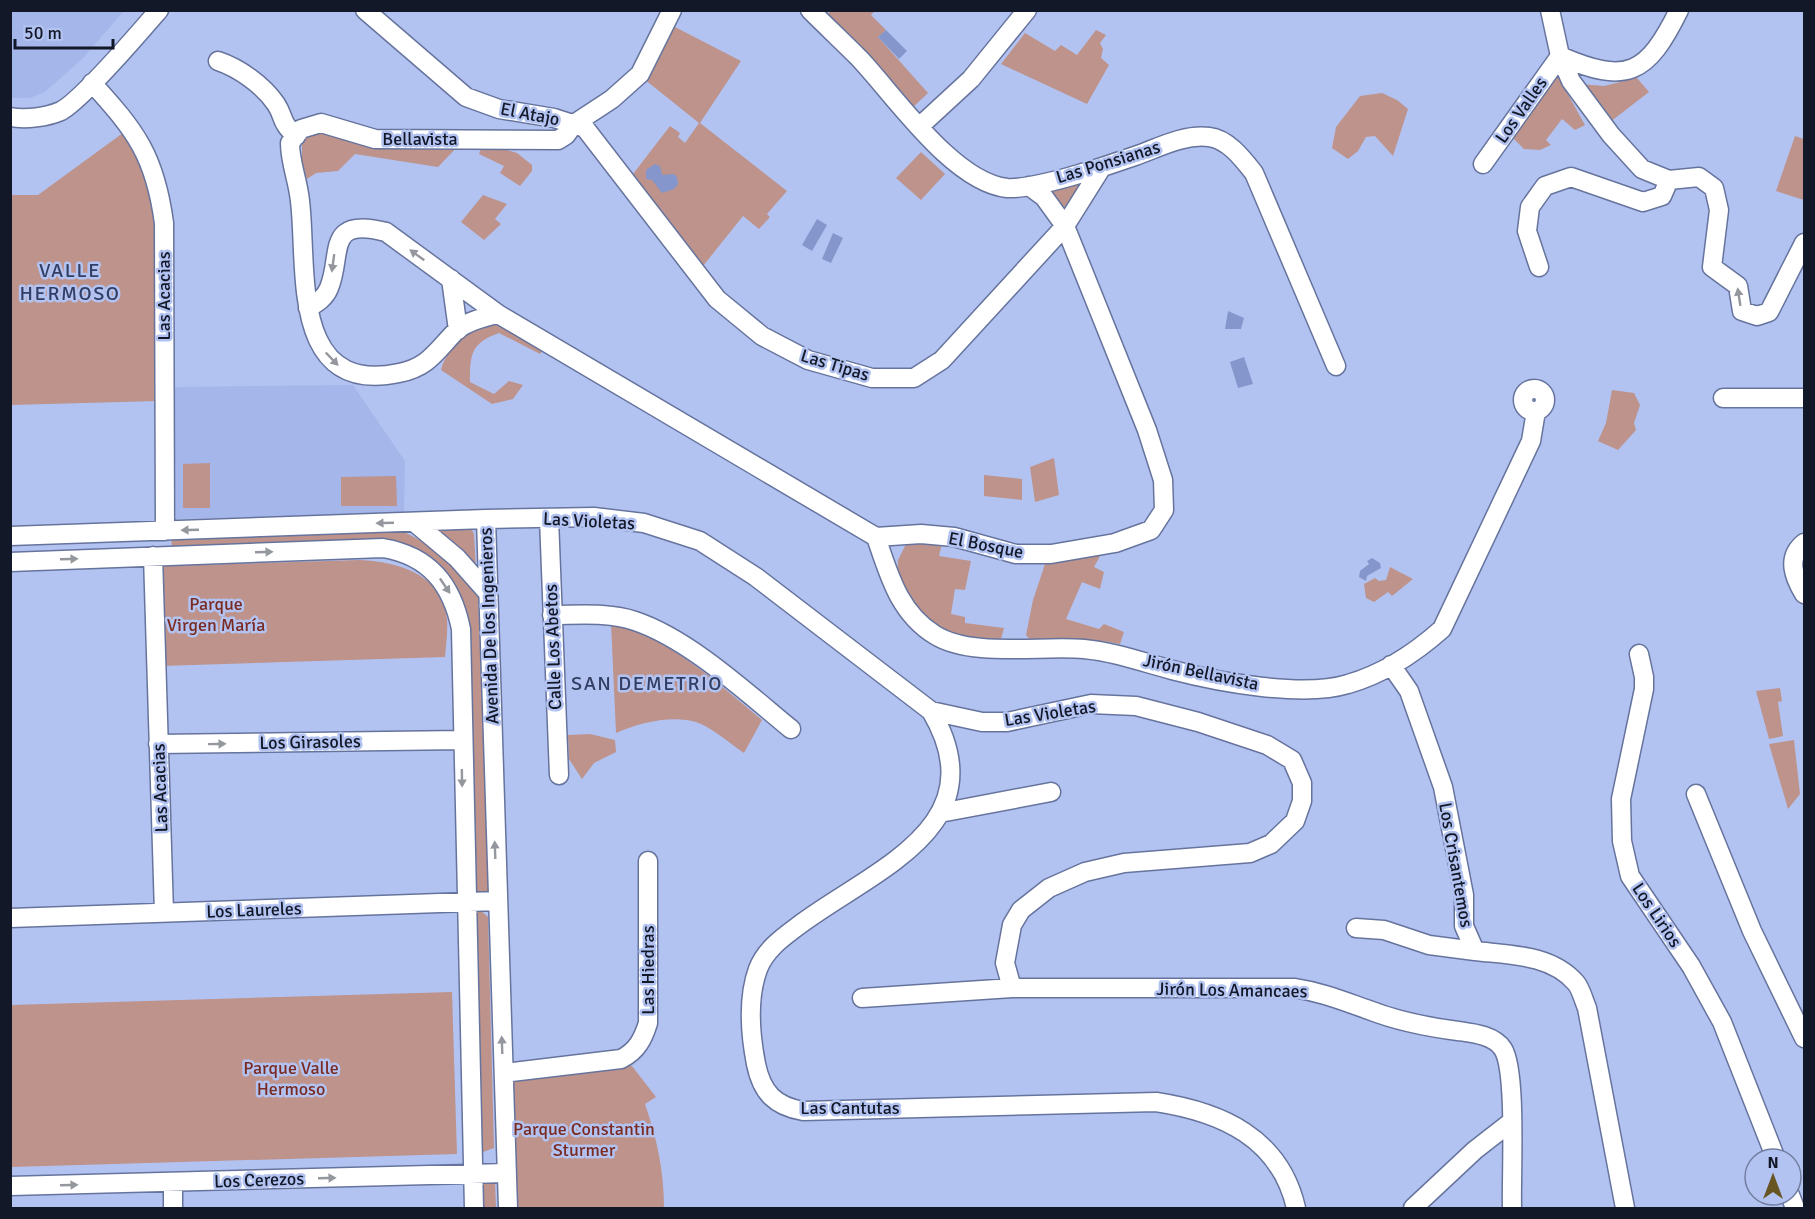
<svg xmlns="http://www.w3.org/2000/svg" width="1815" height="1219" viewBox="0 0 1815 1219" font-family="Signika,sans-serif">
<rect width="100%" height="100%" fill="#b3c3f1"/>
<path fill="#a4b6ea" d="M11,10H124V11L82,59L45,92L30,98H11Z
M353,385L405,461L404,514L176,519L174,387Z"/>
<path fill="#bd938b" d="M831,11H875L871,15L886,30L878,37L928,93L911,109L823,19Z
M675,27L741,61L700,123L787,191L767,214L770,217L759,229L743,216L703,266L633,174L670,126L680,133L678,137L685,143L699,123L644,79Z
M1096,30L1106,35L1100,43L1103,49L1101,58L1109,65L1087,104L1001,64L1025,33L1055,51L1061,45L1077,55Z
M1556,73L1585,125L1575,130L1562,119L1546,140L1551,145L1540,150L1524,149L1513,138Z
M1637,78L1649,92L1610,122L1580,84L1604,86Z
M1382,93L1397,100L1408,109L1393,156L1375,136L1366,137L1358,151L1348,159L1332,148L1336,127L1360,96Z
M127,130L139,146L162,245L158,401L11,405L10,195H38Z
M320,132L459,145L438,167L355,154L338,171L316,173L307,179L302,162V140Z
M1795,136L1804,139V200L1776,191Z
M500,148L517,153L532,165V171L520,186L500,173L504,166L479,154L481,149Z
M921,152L945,174L921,200L896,178Z
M1102,167L1065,226L1029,187Z
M483,195L507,204L495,219L501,224L484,240L461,222Z
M492,321L546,346L540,354L499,333C471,343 470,354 470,382L494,394L509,381L523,385L513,399L492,404L441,370C449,343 468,332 492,321Z
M1612,390L1634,393L1640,405L1634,423L1636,430L1618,450L1598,441L1606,423Z
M1054,458L1059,495L1035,502L1030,467Z
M210,463V508H183V464Z
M984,475L1022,479V500L984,496Z
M396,476L397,506H341V477Z
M431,527L471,528L474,534L476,569Z
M395,528C427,541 460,565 478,595L489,894L475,893L465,624L452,580L431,560L408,546L172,547L171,536Z
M915,538L943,539L939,556L971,561L965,590L955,589L951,614L965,617V623L1004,628L1001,639L987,640L947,632L918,614L897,580L898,560L905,546Z
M1088,552L1100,556L1094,567L1104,572L1100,589L1082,582L1066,619L1099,629L1104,624L1124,632L1120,644L1103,641L1032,642L1026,635L1033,600L1047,558Z
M360,560C398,562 443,574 447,619C448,631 446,645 445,657L161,666V566Z
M1390,567L1413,579L1392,596L1388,592L1374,602L1366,598L1364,584L1375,578L1379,581L1386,580Z
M611,623C670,638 716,682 762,720L744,753C730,744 712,727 696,722C671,715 639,723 616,733Z
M1780,688L1782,701L1778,702L1783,736L1769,739L1756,691Z
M590,734L615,740L616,752L594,763L582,779L569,759L568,735Z
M1794,740L1800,794L1788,809L1769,744Z
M480,910L488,917L494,1148L483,1152L480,1150L475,912Z
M452,992L457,1154L12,1167L11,1005Z
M632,1066L656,1097L645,1104C657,1139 664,1171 664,1208H512L508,1078Z
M492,1174L495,1182L496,1208H483L482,1179Z"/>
<path fill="#8496cc" d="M886,30L907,51L899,59L878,37Z
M655,164L660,166L662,175L674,174L677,177L678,184L674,189L662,193L652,180L646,179V170Z
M817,219L827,225L812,251L802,245Z
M833,233L843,238L831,263L822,259Z
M1228,311L1244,318L1241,329H1225Z
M1244,357L1253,384L1238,388L1230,362Z
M1372,558L1380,563L1381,568L1367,576L1366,581L1359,577L1360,571L1369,564L1367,561Z"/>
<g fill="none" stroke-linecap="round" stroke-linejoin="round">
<g stroke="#66749d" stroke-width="21">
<path id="minor" d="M365,10L466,97L499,109L554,118L585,128L717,299L762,336L808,360L872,378H914L942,360L1065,226L1102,167
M810,10C826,26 843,42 859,58C895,96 953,182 1007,188C1034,190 1107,166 1135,156C1158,148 1183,134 1209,137C1228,139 1243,159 1254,173L1336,366
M1550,10L1560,56L1571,81L1611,135L1642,169L1669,180L1699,177L1714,188L1719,210L1712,267L1738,286L1742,311L1757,316L1769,312L1804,243
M1560,56C1627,85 1647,75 1679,10
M218,61C239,68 263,85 276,104C285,118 280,122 296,136
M92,83C136,131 155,156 164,223L165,531
M10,117C26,120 47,117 61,111C82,100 140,32 159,10
M920,126L971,79L1027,10
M1483,164L1560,56
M1539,267L1527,231L1530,207L1545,186L1571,177L1643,202L1662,196L1669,180
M451,279L458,330
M308,308C317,303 325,298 329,288C343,255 324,216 386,232L498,314L876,537L921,534L954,537L1016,554H1051L1115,543L1151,530L1164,510L1163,480L1147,430L1065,226L1044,197L1029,186
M498,314C484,317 467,321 456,331C436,351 429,367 399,373C289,396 308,268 300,201C298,180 290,163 290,143L301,129L321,123L375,139L558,140L566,135L574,124L612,99L640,74L672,10
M1523 400a11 11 0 1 1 22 0a11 11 0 1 1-22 0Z
M1723,398H1804
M549,518L559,775
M486,519L508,1208
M414,522L457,558L488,593
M10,536L486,519L594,517L644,523L700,541L756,577L931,711L982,722H1007L1091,704L1136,706L1198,722L1267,745L1292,760L1302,783V801L1295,821L1271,844L1250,853L1124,863L1085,872L1049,888L1021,910L1012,925L1005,963L1012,988
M876,537C889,575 899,613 935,635C972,658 1042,645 1084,649C1115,652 1142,662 1172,670C1218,682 1303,698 1348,684C1383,674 1415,653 1442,629L1531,441L1536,411
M1804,543C1786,558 1794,577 1804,594
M153,556L164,913
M10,562L383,548C430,556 452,585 461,629L474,1208
M552,615C579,615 609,612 635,621C689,639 747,693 791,729
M1639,654L1644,677V689L1621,799L1622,841L1630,876L1691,966L1722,1022L1776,1159
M1391,665L1409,691L1443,787L1464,895V926L1475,951C1509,955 1551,954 1576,983C1581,989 1584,1001 1587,1008L1625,1208
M931,711C998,825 877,868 802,923C785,936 766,948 758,969C747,999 750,1033 756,1064C762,1093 775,1106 803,1111L1156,1102C1222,1112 1280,1138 1296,1208
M158,744L462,740
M1696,794L1752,931L1804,1038
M940,813L1051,792
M10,918L497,901
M1356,928L1384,930L1429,945L1475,951
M862,998L1012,988H1294C1321,992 1343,1001 1369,1010C1397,1021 1427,1027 1458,1031C1472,1033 1494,1035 1503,1049C1517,1071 1511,1177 1512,1208
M504,1073L621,1059C637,1051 643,1039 648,1023V861
M173,1182V1208
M10,1186L507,1173
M1790,1195L1795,1208
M1413,1208L1475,1150L1511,1122"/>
</g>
<use href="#minor" stroke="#fff" stroke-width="18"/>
</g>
<defs><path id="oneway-solid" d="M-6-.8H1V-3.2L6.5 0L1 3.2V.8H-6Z" transform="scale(1.5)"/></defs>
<g fill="#95979e">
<use href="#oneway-solid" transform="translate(417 255) rotate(-144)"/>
<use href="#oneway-solid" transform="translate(333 263) rotate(98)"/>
<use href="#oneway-solid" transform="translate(1739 297) rotate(-99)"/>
<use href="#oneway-solid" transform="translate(332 359) rotate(46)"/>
<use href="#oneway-solid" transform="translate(385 523) rotate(178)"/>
<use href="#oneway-solid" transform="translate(190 530) rotate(178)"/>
<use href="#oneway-solid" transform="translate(264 552) rotate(-2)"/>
<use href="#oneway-solid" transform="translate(69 559) rotate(-2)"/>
<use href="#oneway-solid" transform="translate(445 586) rotate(56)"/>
<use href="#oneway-solid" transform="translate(217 744) rotate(-1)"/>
<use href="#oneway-solid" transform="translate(462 778) rotate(89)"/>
<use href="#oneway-solid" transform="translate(495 850) rotate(-92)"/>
<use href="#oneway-solid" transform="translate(502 1045) rotate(-92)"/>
<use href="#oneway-solid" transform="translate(327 1178) rotate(-2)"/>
<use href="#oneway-solid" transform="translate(69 1185) rotate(-2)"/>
</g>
<g text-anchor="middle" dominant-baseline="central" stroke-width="5" stroke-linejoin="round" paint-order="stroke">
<g font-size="18" fill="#131828" stroke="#b3c3f1">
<text transform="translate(1521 110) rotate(-55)">Los Valles</text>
<text transform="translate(530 114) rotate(11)">El Atajo</text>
<text x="420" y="139">Bellavista</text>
<text transform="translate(1108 162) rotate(-17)">Las Ponsianas</text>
<text transform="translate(164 296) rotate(-90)">Las Acacias</text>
<text transform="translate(835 365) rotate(17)">Las Tipas</text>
<text transform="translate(589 521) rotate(3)">Las Violetas</text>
<text transform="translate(986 545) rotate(11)">El Bosque</text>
<text transform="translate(489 626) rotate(-92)">Avenida De los Ingenieros</text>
<text transform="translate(553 647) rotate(-92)">Calle Los Abetos</text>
<text transform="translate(1201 672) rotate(12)">Jirón Bellavista</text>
<text transform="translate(1050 713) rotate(-9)">Las Violetas</text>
<text transform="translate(310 742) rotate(-1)">Los Girasoles</text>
<text transform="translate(160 788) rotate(-92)">Las Acacias</text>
<text transform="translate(1456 865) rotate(80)">Los Crisantemos</text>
<text transform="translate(254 910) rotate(-2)">Los Laureles</text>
<text transform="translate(1657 915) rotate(56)">Los Lirios</text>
<text transform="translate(648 970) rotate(-90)">Las Hiedras</text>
<text transform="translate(1232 990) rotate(1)">Jirón Los Amancaes</text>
<text x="850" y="1108">Las Cantutas</text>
<text transform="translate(259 1180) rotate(-2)">Los Cerezos</text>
</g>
<g font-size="18" fill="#7a2b21" stroke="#b3c3f1">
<text x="216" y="604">Parque<tspan x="216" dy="21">Virgen María</tspan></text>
<text x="291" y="1068">Parque Valle<tspan x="291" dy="21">Hermoso</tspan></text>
<text x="584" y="1129">Parque Constantin<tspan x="584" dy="21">Sturmer</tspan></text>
</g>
<g font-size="20" letter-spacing="1.5" fill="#323e63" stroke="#b3c3f1">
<text x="70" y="270">VALLE<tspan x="70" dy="23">HERMOSO</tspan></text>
<text x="647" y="683">SAN DEMETRIO</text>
</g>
</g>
<rect width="1815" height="1219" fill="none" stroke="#131828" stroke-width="24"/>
<g transform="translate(1773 1177)"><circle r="28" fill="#b3c3f1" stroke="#737fa1" stroke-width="1.5"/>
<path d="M0-4.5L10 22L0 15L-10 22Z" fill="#675523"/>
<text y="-9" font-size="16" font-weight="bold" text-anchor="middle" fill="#131828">N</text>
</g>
<path d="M15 39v9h98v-9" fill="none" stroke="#131828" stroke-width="3"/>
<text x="24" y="39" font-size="18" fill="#131828" stroke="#b3c3f1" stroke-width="4.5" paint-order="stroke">50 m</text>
</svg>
